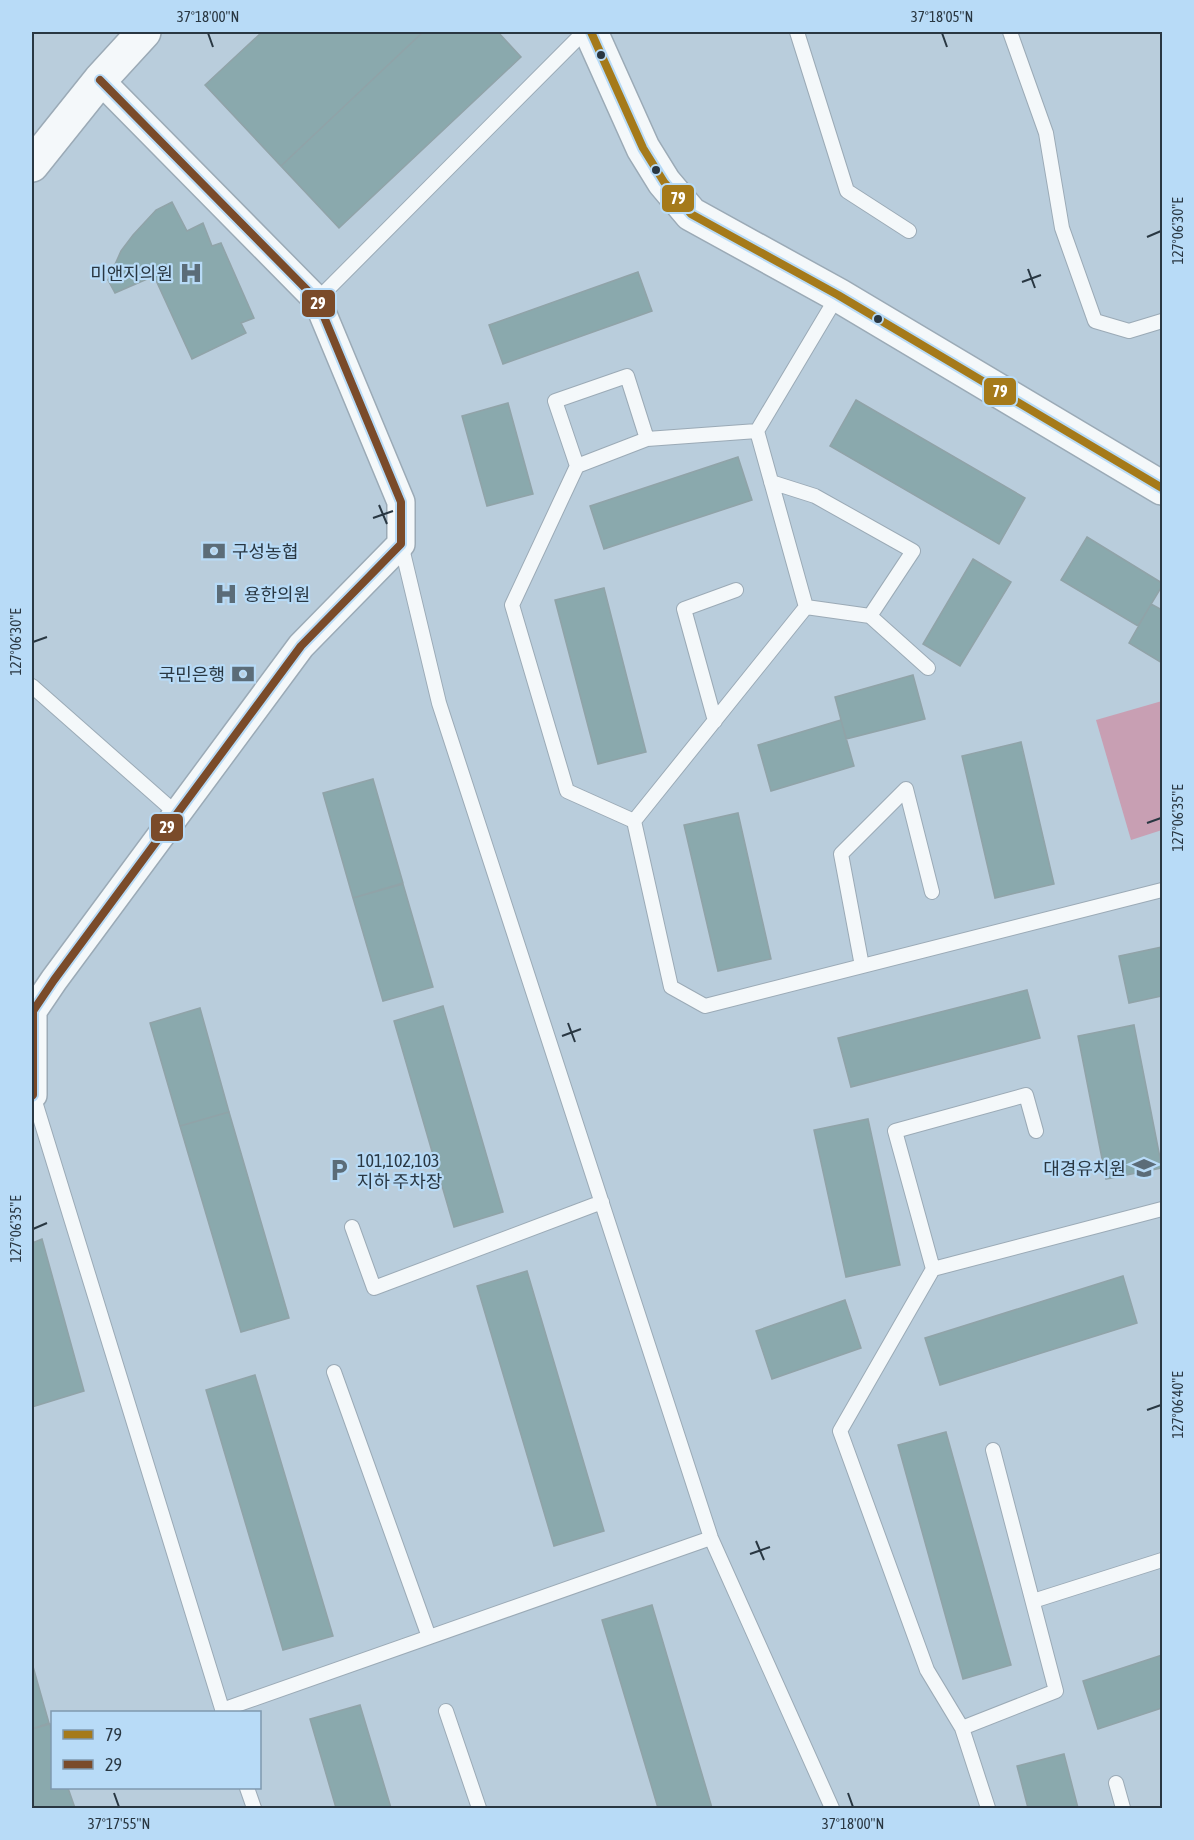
<svg xmlns="http://www.w3.org/2000/svg" width="1194" height="1840" viewBox="0 0 1194 1840" font-family="'Asap Condensed','Noto Sans KR',sans-serif">
<rect width="100%" height="100%" fill="#b9cddc"/>
<path fill="#c89fb3" d="M1162,701V830L1131,840L1096,720Z"/>
<path fill="#8aa9ad" stroke="#90a3a8" stroke-width="1.5" d="M262,32H498L521,57L339,228L205,85Z
M423,32H498L521,57L339,228L281,166Z
M172,202L187,231L203,223L212,246L221,243L254,318L241,323L246,333L192,359L154,276L115,293L108,280L121,251L133,235L156,210Z
M638,272L652,311L503,364L489,325Z
M856,400L1025,498L999,544L830,446Z
M508,403L533,494L487,506L462,416Z
M738,457L752,500L604,549L590,506Z
M1087,537L1162,583V586L1138,626L1061,580Z
M973,559L1011,582L960,666L923,644Z
M604,588L646,752L598,764L555,600Z
M1151,604L1162,610V663L1129,643Z
M913,675L925,719L846,739L835,697Z
M841,720L854,766L771,791L758,745Z
M1021,742L1054,884L995,898L962,756Z
M373,779L403,883L353,898L323,793Z
M738,813L771,959L718,971L684,825Z
M403,884L433,987L383,1001L353,898Z
M1162,947V996L1129,1003L1119,956Z
M1027,990L1040,1038L851,1087L838,1038Z
M443,1006L503,1212L454,1227L394,1021Z
M200,1008L229,1112L180,1126L150,1023Z
M1134,1025L1162,1168L1106,1179L1078,1036Z
M229,1112L289,1318L241,1332L180,1126Z
M868,1119L900,1265L846,1277L814,1130Z
M42,1239L84,1391L32,1407V1243Z
M527,1271L604,1531L554,1546L477,1286Z
M1123,1276L1137,1323L940,1385L925,1338Z
M845,1300L861,1348L772,1379L756,1331Z
M255,1375L333,1636L283,1650L206,1390Z
M946,1432L1011,1665L963,1679L898,1445Z
M652,1605L712,1808H658L602,1620Z
M1162,1655V1708L1098,1729L1083,1681Z
M32,1663L49,1723L32,1729Z
M360,1705L391,1808H336L310,1719Z
M50,1724L52,1734V1788H68L75,1808H32V1729Z
M1064,1754L1078,1808H1028L1017,1766Z"/>
<g fill="none" stroke-linecap="round" stroke-linejoin="round">
<g stroke="#9baab6" stroke-width="16">
<path id="lane" d="M797,32L847,191L909,231
M1010,32L1046,133L1062,228L1095,321L1129,331L1162,321
M838,295L757,431L647,439L577,466L512,605L567,791L634,821L671,987L705,1006L1162,890
M317,300L584,32
M577,466L555,401L627,376L647,439
M771,482L815,496L913,551L870,616L806,607
M401,544L439,703L711,1538L832,1808
M870,616L928,668
M32,686L177,814
M715,721L684,609L736,590
M634,821L806,607L757,431
M862,966L841,854L906,789L932,892
M33,1095L223,1712
M352,1227L374,1288L602,1202
M933,1269L1162,1209
M334,1372L429,1637
M1033,1601L1162,1560
M222,1710L711,1538
M446,1711L479,1808
M962,1728L1056,1691L993,1450
M1116,1783L1123,1808
M247,1788L254,1808
M988,1808L962,1728L927,1670L840,1431L933,1269L895,1131L1026,1095L1036,1131"/>
</g>
<g stroke="#9baab6" stroke-width="30">
<path id="street" d="M32,1096L33,1095V1011L54,980L301,646L401,544V502L317,300L100,80"/>
</g>
<g stroke="#9baab6" stroke-width="36">
<path id="secondary" d="M591,32L643,148L664,182L691,214L838,295L1162,488"/>
</g>
<g stroke="#9baab6" stroke-width="36">
<path id="primary" d="M32,165L100,80L144,32"/>
</g>
<use href="#lane" stroke="#f4f8fa" stroke-width="14"/>
<use href="#street" stroke="#f4f8fa" stroke-width="27"/>
<use href="#secondary" stroke="#f4f8fa" stroke-width="33"/>
<use href="#primary" stroke="#f4f8fa" stroke-width="33"/>
<g stroke="#b8dbf7" stroke-width="12">
<path id="bus-1" d="M591,32L643,148L664,182L691,214L838,295L1162,488"/>
</g>
<g stroke="#b8dbf7" stroke-width="12">
<path id="bus-2" d="M32,1096L33,1095V1011L54,980L301,646L401,544V502L317,300L100,80"/>
</g>
<use href="#bus-1" stroke="#a57a1a" stroke-width="8"/>
<use href="#bus-2" stroke="#7a4b2a" stroke-width="8"/>
</g>
<path fill="none" stroke="#293742" stroke-width="2" d="M208,33L213,47M942,33L947,47M1147,237L1161,231M1028,269L1035,288M1022,282L1041,275M379,505L387,524M373,518L393,511M33,642L47,637M1147,823L1161,818M568,1023L575,1042M562,1036L581,1029M33,1229L47,1223M1147,1410L1161,1405M756,1541L764,1560M750,1554L770,1547M114,1793L119,1807M848,1793L853,1807"/>
<defs>
<g id="hospital-bare" transform="scale(1.8)"><path d="M-5-5h3v3.5h4V-5h3V5h-3V1.5h-4V5h-3Z" fill="#5b6c78" stroke="#b8dbf7" stroke-width="2.5" paint-order="stroke"/></g>
<g id="bank-bare" transform="scale(1.8)"><path d="M-6-4H6V4H-6ZM0-2.3a2.3 2.3 0 1 0 0 4.6a2.3 2.3 0 1 0 0-4.6Z" fill="#5b6c78" stroke="#b8dbf7" stroke-width="2.5" paint-order="stroke"/></g>
<g id="school-bare" transform="scale(1.8)"><path d="M0-5L7-2L0 1L-7-2ZM-4 1L0 2.5L4 1V4Q0 6-4 4Z" fill="#5b6c78" stroke="#b8dbf7" stroke-width="2.5" paint-order="stroke"/></g>
<g id="parking-bare" transform="scale(1.8)"><path d="M-3.5-5.5H1a3.5 3.5 0 0 1 0 7H-1V5.5H-3.5ZM-1-3.4V-.6H.8a1.4 1.4 0 0 0 0-2.8Z" fill="#5b6c78" stroke="#b8dbf7" stroke-width="2.5" paint-order="stroke"/></g>
</defs>
<g fill-rule="evenodd">
<use href="#hospital-bare" x="191" y="273"/>
<use href="#bank-bare" x="214" y="551"/>
<use href="#hospital-bare" x="226" y="594"/>
<use href="#bank-bare" x="243" y="674"/>
<use href="#school-bare" x="1144" y="1168"/>
<use href="#parking-bare" x="339" y="1170"/>
</g>
<g fill="#293742" stroke="#b8dbf7" stroke-width="2">
<circle cx="601" cy="55" r="5"/>
<circle cx="656" cy="170" r="5"/>
<circle cx="878" cy="319" r="5"/>
</g>
<g text-anchor="middle" dominant-baseline="central" stroke-width="4.5" stroke-linejoin="round" paint-order="stroke">
<g font-size="18" fill="#293742" stroke="#b8dbf7" text-anchor="end">
<text x="173" y="273">미앤지의원</text>
<text x="232" y="551" text-anchor="start">구성농협</text>
<text x="244" y="594" text-anchor="start">용한의원</text>
<text x="225" y="674">국민은행</text>
<text x="357" y="1160" text-anchor="start">101,102,103<tspan x="357" dy="21">지하 주차장</tspan></text>
<text x="1126" y="1168">대경유치원</text>
</g>
</g>
<g stroke="#b8dbf7" stroke-width="2">
<rect x="661" y="184" width="34" height="29" rx="6" fill="#a57a1a"/>
<rect x="301" y="289" width="35" height="29" rx="6" fill="#7a4b2a"/>
<rect x="983" y="377" width="34" height="29" rx="6" fill="#a57a1a"/>
<rect x="150" y="813" width="34" height="29" rx="6" fill="#7a4b2a"/>
</g>
<g font-size="16" text-anchor="middle" font-weight="bold" fill="#fff">
<text x="678" y="204">79</text>
<text x="318" y="309">29</text>
<text x="1000" y="397">79</text>
<text x="167" y="833">29</text>
</g>
<rect width="1194" height="1840" fill="none" stroke="#b8dbf7" stroke-width="66"/>
<rect x="51" y="1711" width="210" height="78" fill="#b8dbf7" stroke="#7f99af" stroke-width="1.5"/>
<rect x="63" y="1730" width="30" height="9" fill="#a57a1a" stroke="#7f99af" stroke-width="1.5"/>
<text x="105" y="1741" font-size="18" fill="#293742">79</text>
<rect x="63" y="1760" width="30" height="9" fill="#7a4b2a" stroke="#7f99af" stroke-width="1.5"/>
<text x="105" y="1771" font-size="18" fill="#293742">29</text>
<rect x="33" y="33" width="1128" height="1774" fill="none" stroke="#293742" stroke-width="2"/>
<g font-size="15" text-anchor="middle" fill="#293742">
<text x="208" y="22">37°18'00"N</text>
<text x="942" y="22">37°18'05"N</text>
<text transform="translate(1178 231) rotate(-90)" y="5">127°06'30"E</text>
<text transform="translate(16 642) rotate(-90)" y="5">127°06'30"E</text>
<text transform="translate(1178 818) rotate(-90)" y="5">127°06'35"E</text>
<text transform="translate(16 1229) rotate(-90)" y="5">127°06'35"E</text>
<text transform="translate(1178 1405) rotate(-90)" y="5">127°06'40"E</text>
<text x="119" y="1829">37°17'55"N</text>
<text x="853" y="1829">37°18'00"N</text>
</g>
</svg>
